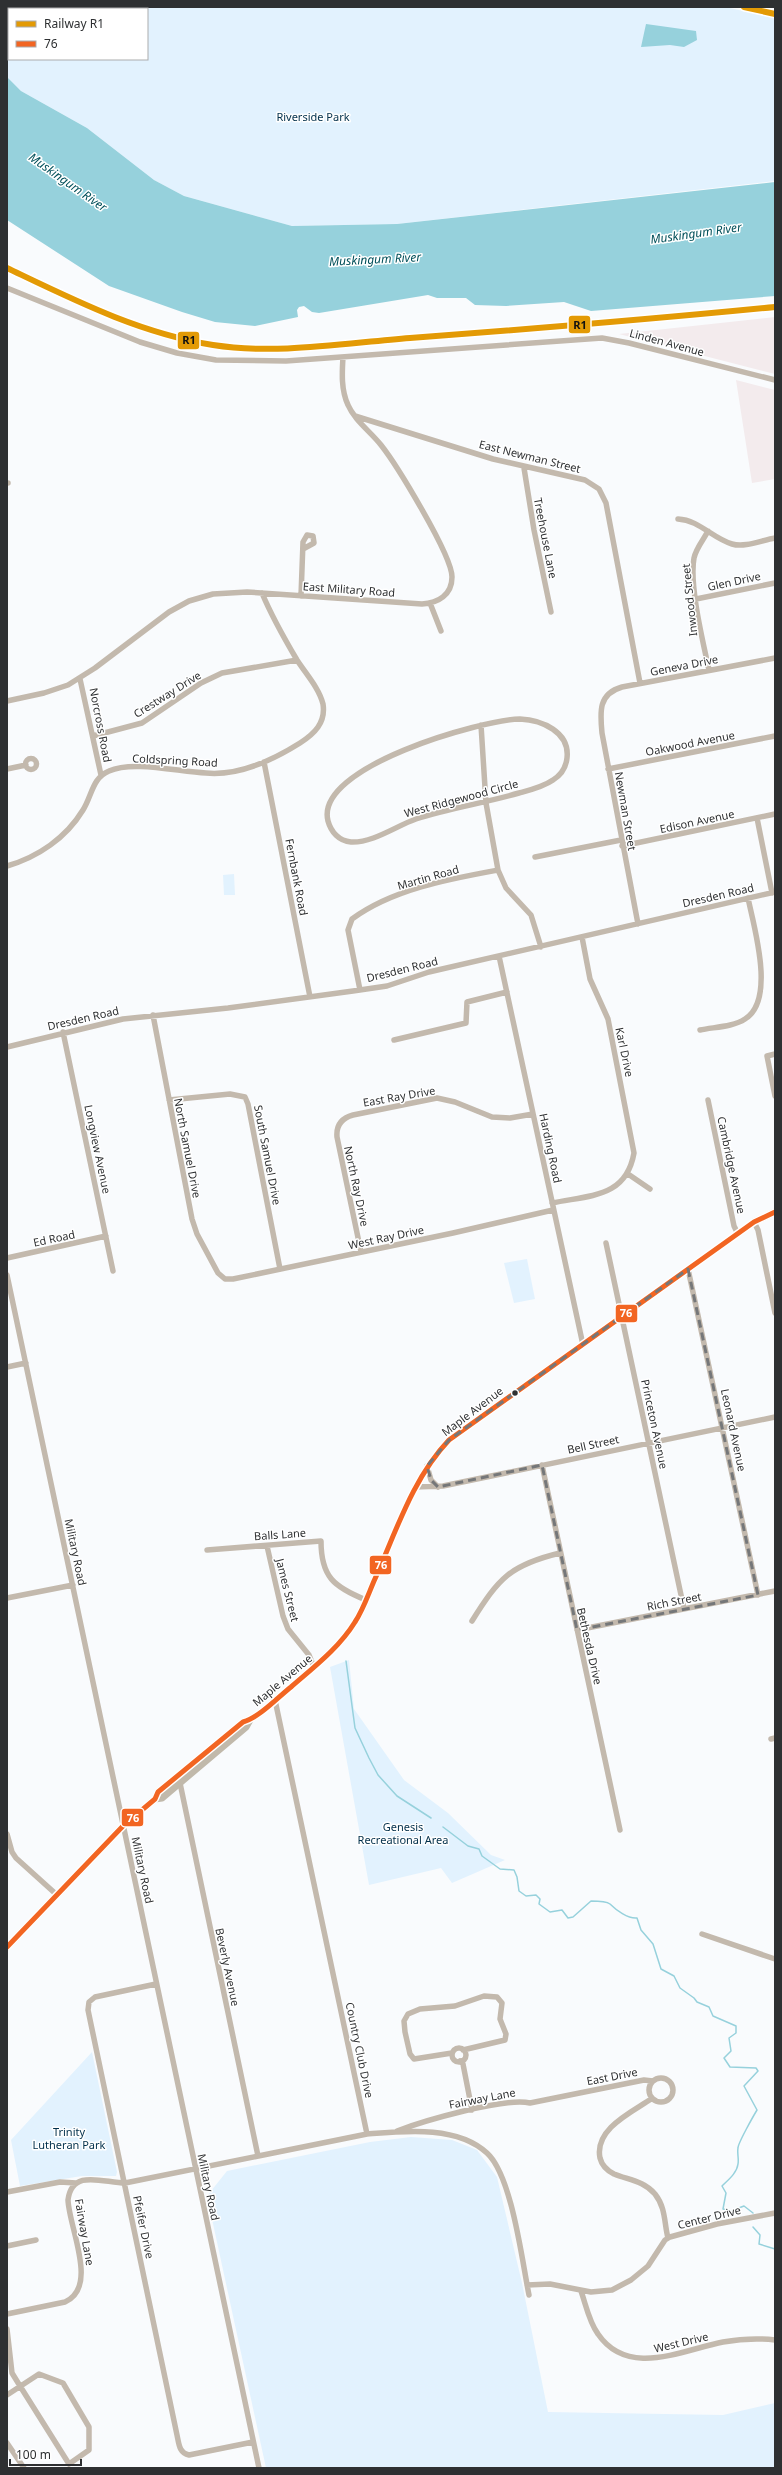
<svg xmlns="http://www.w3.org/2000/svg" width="782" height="2475" viewBox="0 0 782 2475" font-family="'Noto Sans',sans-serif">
<rect width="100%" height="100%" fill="#f9fbfd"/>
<path fill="#f3ebed" d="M775,317V374L619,334Z
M736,380L775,390V479L752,483Z"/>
<path fill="#e2f2fe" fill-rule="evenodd" d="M7,7H725L775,18V181L397,224L292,226L184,196L154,180L87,128L21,91L7,78ZM9,9H147V59H9Z
M234,874L235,895H224L223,875Z
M527,1259L535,1299L514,1303L504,1263Z
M349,1660L354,1709L404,1780L448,1813L491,1855L505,1860L452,1883L441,1868L369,1885L330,1667Z
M92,2052L117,2172L116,2176H82L20,2186L11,2140Z
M411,2137L452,2140L477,2150L497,2177L522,2283L548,2412L723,2415L775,2403V2468H266L207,2196L227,2171L370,2142Z"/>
<path fill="#96d1dc" d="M646,24L696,31L697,40L684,47L670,45L641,47Z
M7,77L21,91L87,128L154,180L184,196L292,226L397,224L775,182V296L591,311L564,302L506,306L475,305L466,298H437L428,295L319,313L312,312L304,306L299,307L297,310L298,317L255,326L215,322L182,312L109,286L7,220Z"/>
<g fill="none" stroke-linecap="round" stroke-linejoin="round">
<path stroke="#96d1dc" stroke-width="1.5" d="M346,1661L355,1728L369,1758L378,1775L397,1796L431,1818
M443,1827L468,1846L479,1849L482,1856L500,1869L514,1870L517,1877L519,1891L526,1896L536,1895L540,1899L539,1904L550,1912L562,1910L568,1918L573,1917L591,1901C596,1901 606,1901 610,1904C616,1910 628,1919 637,1918L641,1930L653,1944L661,1969L674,1976L680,1988L694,1998L697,2002L709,2007L713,2016L736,2026V2033L729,2038L731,2051L724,2058L730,2067L756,2068L758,2071L744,2086L757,2110C754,2115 738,2143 738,2148C737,2153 739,2159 738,2164C737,2173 728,2180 722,2186L726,2193L723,2209L731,2211L744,2206L753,2213
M753,2227L760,2235L759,2244L775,2249"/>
<path stroke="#c3b9ad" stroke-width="5.5" d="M7,288L140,342L177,353L216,360L286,361L602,338L629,343L775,380
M355,416L493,459L585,480L599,489L606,503L640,683
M524,468L534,530L551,612
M7,483H8
M678,519C699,520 712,538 732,544C745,548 762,540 775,538
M708,531C704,539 696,548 694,558C689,585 703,642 709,670
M301,596L303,542L307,535L313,536L314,543L303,549
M696,599L775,583
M430,603L441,631
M80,679L101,775
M7,701L44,693L68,685L95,668L169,612L189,601L213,594L247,592L422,604C438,603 452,595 452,577C452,555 396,464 381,445C370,431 355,421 348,405C341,390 342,373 343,357
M520,719C542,720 570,732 567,758C566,767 561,775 553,780C543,787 530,790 519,793C485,803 450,808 416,819C396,826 373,843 351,842C339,841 331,832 328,821C314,767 481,720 520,719Z
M481,725L486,803L498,870
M93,736L142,723L201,683L222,673L297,660
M25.5 764a5.5 5.5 0 1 1 11 0a5.5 5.5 0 1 1-11 0Z
M264,762L310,997
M7,769L26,765
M608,769L775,736
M757,818L772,893
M622,846L775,814
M535,857L621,840
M7,866C38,857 66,838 83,810C92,796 92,778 109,771C133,760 179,772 206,773C238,776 273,760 300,743C314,734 326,723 323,704C319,688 306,674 297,660C284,638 272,617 262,593
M638,924L602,733C600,712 598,694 622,687L775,658
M499,956L583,1345
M360,990L348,930L352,919C393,889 449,879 498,870L506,888L531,915L541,947
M153,1015L192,1219L197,1234L218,1273L225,1279H233L453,1233L553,1210
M700,1030C714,1027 733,1027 745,1019C776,1000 754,927 748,898
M63,1032L113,1271
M394,1040L466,1023L467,1002L507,992
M7,1047L123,1019L228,1008L353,991L387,986L429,972L775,892
M775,1054L767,1056L775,1096
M169,1100L230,1094L245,1097L248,1104L280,1269
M708,1100L734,1226L738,1234
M628,1174L650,1189
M552,1203C590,1195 626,1198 634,1153L608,1019L590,979L582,937
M754,1222L758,1230L775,1313
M606,1243L684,1609
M361,1252L337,1137C336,1125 342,1118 353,1115L437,1098L455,1102L492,1117L510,1118L533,1114
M7,1258L106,1236
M688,1269L758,1595
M7,1275L259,2468
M7,1367L26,1363
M542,1465L620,1830
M427,1466L431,1480L438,1487
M415,1487L443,1486L775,1417
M267,1546L283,1616L288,1629L309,1655L314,1667
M207,1550L321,1541C321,1577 334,1587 366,1600
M7,1598L73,1585
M472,1621C499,1578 510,1565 560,1553
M577,1630L775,1591
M275,1700L367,2134C404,2131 457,2125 487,2153C512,2176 522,2261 529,2295
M771,1739L775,1738
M180,1783L258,2156
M7,1834L12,1852L16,1858L57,1895
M702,1934L775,1959
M156,1984L95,1997L89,2002L88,2010L177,2435C179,2444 179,2453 189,2455L253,2442
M452 2055a7 7 0 1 1 14 0a7 7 0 1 1-14 0Z
M452,2053L414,2059L410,2054L405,2032L404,2021L408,2014L420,2009L455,2006L484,1996L497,1997L502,2003L500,2019L506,2034L505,2040L463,2050
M460,2061L463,2064L472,2110
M649 2090a12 12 0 1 1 24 0a12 12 0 1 1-24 0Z
M651,2099C632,2112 594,2129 600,2158C602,2166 608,2171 614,2174C629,2180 644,2181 655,2194C666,2208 664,2223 668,2238
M397,2131C423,2121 505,2097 530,2103L644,2080L653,2081
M7,2192L60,2182L76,2183
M7,2246L36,2240
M527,2285L550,2284L591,2292L612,2290L631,2280L648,2266L665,2240L670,2237L717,2224L775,2213
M581,2291C586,2305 589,2322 598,2334C628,2378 682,2350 723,2342C740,2339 758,2338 775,2340
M7,2314L65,2302C99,2287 69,2228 68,2200C72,2168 104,2183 125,2183L367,2134
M7,2329L12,2373L20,2386L69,2464L89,2450V2427L63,2383L39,2374L7,2395
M7,2443L24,2468"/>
<path stroke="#c1b9ab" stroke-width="7" d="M155,1799L162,1798L246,1727L250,1720
M7,1947L123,1826L155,1799L158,1792L243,1722C260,1717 277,1698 291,1687C314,1667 339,1648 355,1622C363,1610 368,1595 374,1581C396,1532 412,1479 449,1440L754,1222L775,1212"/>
<g stroke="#fff" stroke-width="8">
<path id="bus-1" d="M7,1947L123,1826L155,1799L158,1792L243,1722C260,1717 277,1698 291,1687C314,1667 339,1648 355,1622C363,1610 368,1595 374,1581C396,1532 412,1479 449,1440L754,1222L775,1212"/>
</g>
<use href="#bus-1" stroke="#f26522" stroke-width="5"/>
<g stroke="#fff" stroke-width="9">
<path id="rail-1" d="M744,7L775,14
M7,268C74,300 139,333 213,345C277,355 345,343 410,338C531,329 653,319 775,307"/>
</g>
<use href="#rail-1" stroke="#e39a05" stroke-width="6"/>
</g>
<path fill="none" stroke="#757779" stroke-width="3" stroke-dasharray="8 5" stroke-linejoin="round" d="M688,1269L758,1595L577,1630L542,1465L438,1487L431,1480L427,1466L449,1440Z"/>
<circle fill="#2e3032" stroke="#fff" stroke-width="1.5" cx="515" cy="1393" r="3.5"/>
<g text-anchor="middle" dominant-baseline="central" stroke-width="3" stroke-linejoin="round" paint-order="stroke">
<g font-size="11" fill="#002f4a" stroke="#fff">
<text x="313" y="116">Riverside Park</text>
<text x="403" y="1826">Genesis<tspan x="403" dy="13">Recreational Area</tspan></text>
<text x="69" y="2131">Trinity<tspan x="69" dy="13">Lutheran Park</tspan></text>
</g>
<g font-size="11" fill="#2e3032" stroke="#fff">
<text transform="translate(667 342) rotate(15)">Linden Avenue</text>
<text transform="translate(530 456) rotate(14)">East Newman Street</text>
<text transform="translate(546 538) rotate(79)">Treehouse Lane</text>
<text transform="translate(734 581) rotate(-12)">Glen Drive</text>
<text transform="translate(349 589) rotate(4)">East Military Road</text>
<text transform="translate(689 600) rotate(-96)">Inwood Street</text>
<text transform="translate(684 665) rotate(-11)">Geneva Drive</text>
<text transform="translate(167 694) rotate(-32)">Crestway Drive</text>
<text transform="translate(101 725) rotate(79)">Norcross Road</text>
<text transform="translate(690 743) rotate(-11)">Oakwood Avenue</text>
<text transform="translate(175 760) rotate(3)">Coldspring Road</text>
<text transform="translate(461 798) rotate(-15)">West Ridgewood Circle</text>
<text transform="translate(626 811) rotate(80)">Newman Street</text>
<text transform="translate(697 821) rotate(-12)">Edison Avenue</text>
<text transform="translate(297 877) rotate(79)">Fernbank Road</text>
<text transform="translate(428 877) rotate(-16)">Martin Road</text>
<text transform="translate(718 895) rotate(-13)">Dresden Road</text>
<text transform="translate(402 969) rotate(-14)">Dresden Road</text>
<text transform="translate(83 1018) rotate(-13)">Dresden Road</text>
<text transform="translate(625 1052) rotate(78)">Karl Drive</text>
<text transform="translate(399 1096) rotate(-10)">East Ray Drive</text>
<text transform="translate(188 1148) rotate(79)">North Samuel Drive</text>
<text transform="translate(551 1148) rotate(78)">Harding Road</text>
<text transform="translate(98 1149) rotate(78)">Longview Avenue</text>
<text transform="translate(268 1155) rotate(79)">South Samuel Drive</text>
<text transform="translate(732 1165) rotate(78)">Cambridge Avenue</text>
<text transform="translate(357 1186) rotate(78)">North Ray Drive</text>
<text transform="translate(386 1237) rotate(-12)">West Ray Drive</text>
<text transform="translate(54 1238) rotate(-12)">Ed Road</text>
<text transform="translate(472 1411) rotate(-37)">Maple Avenue</text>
<text transform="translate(655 1424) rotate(78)">Princeton Avenue</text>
<text transform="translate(734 1430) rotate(78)">Leonard Avenue</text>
<text transform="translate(593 1444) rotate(-12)">Bell Street</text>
<text transform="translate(280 1534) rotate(-4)">Balls Lane</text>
<text transform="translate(76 1552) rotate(78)">Military Road</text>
<text transform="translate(288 1590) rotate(76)">James Street</text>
<text transform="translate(674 1601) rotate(-11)">Rich Street</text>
<text transform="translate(590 1646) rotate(77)">Bethesda Drive</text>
<text transform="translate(282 1680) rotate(-40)">Maple Avenue</text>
<text transform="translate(143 1870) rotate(78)">Military Road</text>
<text transform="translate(228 1967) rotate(78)">Beverly Avenue</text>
<text transform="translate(360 2050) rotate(78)">Country Club Drive</text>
<text transform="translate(612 2076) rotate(-11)">East Drive</text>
<text transform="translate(482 2098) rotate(-11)">Fairway Lane</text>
<text transform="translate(209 2187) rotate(78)">Military Road</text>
<text transform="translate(709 2217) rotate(-14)">Center Drive</text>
<text transform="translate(144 2227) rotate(78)">Pfeifer Drive</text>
<text transform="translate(85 2232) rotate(80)">Fairway Lane</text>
<text transform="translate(681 2342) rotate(-13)">West Drive</text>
</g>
<g font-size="12" font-style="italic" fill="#004f59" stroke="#fff">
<text transform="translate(68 182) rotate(35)">Muskingum River</text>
<text transform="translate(696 233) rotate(-8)">Muskingum River</text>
<text transform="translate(375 259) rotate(-3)">Muskingum River</text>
</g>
</g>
<g stroke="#fff" stroke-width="1.5">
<rect x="568" y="315" width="23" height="19" rx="4" fill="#e39a05"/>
<rect x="177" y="331" width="23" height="19" rx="4" fill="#e39a05"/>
<rect x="615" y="1304" width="23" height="19" rx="4" fill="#f26522"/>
<rect x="369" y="1555" width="23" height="20" rx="4" fill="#f26522"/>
<rect x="121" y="1808" width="23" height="19" rx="4" fill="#f26522"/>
</g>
<g font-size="11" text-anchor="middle" font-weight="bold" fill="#fff">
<text x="626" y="1317">76</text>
<text x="381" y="1569">76</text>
<text x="133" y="1822">76</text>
</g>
<g font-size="11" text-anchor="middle" font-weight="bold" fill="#111">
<text x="580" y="329">R1</text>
<text x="189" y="344">R1</text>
</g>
<rect width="782" height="2475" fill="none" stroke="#2e3032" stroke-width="16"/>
<rect x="8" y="8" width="140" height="52" fill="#ffffff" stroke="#abacad"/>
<rect x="16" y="21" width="20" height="6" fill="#e39a05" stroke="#abacad"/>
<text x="44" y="28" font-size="12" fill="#2e3032">Railway R1</text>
<rect x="16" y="41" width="20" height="6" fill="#f26522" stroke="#abacad"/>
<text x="44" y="48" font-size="12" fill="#2e3032">76</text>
<path d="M10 2459v6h71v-6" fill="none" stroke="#2e3032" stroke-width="2"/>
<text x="16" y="2459" font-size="12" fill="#2e3032" stroke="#ffffff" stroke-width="3" paint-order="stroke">100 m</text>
</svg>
